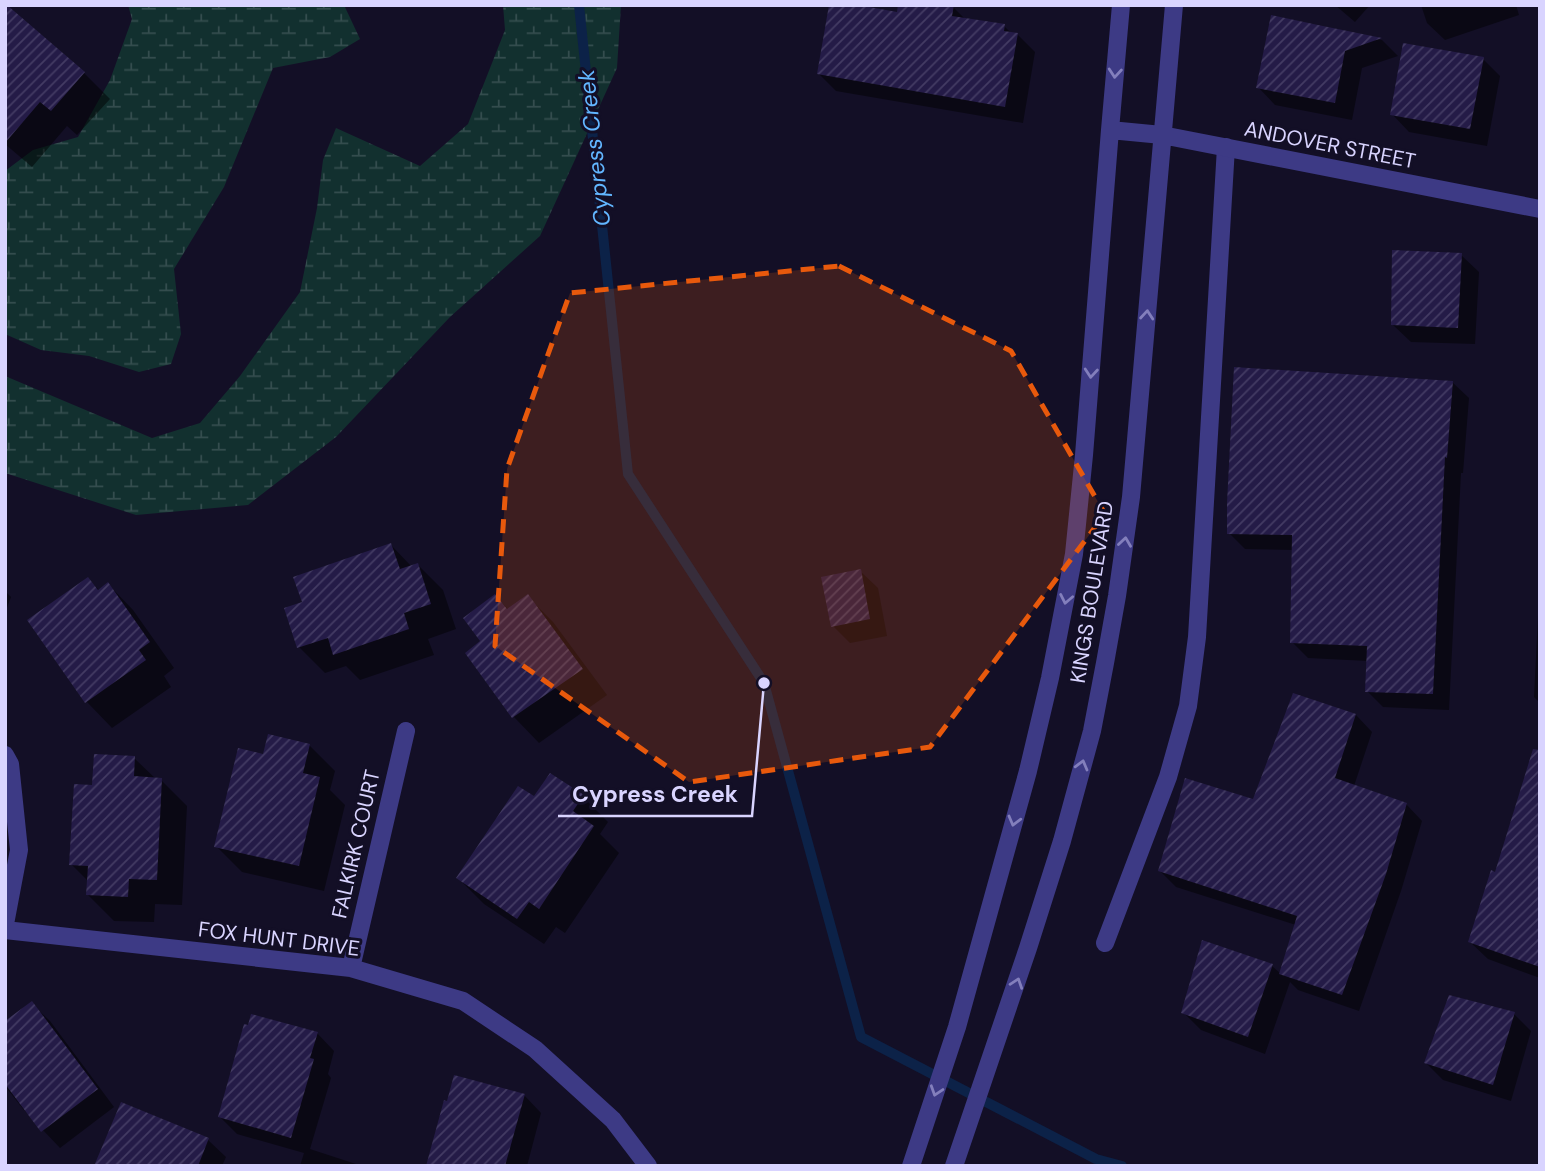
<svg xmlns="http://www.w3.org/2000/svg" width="1545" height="1171" viewBox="0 0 1545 1171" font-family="'DM Sans',sans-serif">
<defs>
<pattern id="wetland-marsh" width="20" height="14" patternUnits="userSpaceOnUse" patternTransform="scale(1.75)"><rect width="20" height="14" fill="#12302f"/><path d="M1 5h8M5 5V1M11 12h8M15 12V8" fill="none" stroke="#344d4e"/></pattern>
<pattern id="building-hatch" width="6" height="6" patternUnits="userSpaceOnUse" patternTransform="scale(1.75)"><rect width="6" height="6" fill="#241b47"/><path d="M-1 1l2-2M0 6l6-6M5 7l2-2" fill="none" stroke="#433b63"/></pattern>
</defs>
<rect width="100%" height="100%" fill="#130f26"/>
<path fill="url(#wetland-marsh)" d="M128,5H344L360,39L330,57L273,68L224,187L174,269L181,334L171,364L139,372L89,356L41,350L5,334V171L33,150L78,137L110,80L132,19Z
M503,5H621L617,68L540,236L450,317L336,437L248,505L136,515L5,473V376L152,438L200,423L240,376L300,292L317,208L323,160L336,128L420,166L468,124L505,30Z"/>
<path fill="#0007" d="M1335,5H1370L1355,22Z
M1421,5H1516L1519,15L1445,40L1427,23Z
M5,6L84,73L110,99L77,135L67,126L32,167L5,144Z
M953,7L965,19L1004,26L1012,34L1018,35L1035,52L1023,123L836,91L819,74L899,14Z
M1272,17L1382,40L1398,56L1362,68L1352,120L1275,105L1258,87Z
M1483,59L1500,76L1487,146L1409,132L1392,114Z
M1461,255L1479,272L1475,344L1411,342L1393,325Z
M1452,382L1469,398L1463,473H1461L1449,710L1383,707L1367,691L1368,661L1308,658L1292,642L1294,550L1245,549L1229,533Z
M391,545L412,567L418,565L443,590L456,629L428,639L434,655L360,680L346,666L325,673L299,647L286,609L304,603Z
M860,571L878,588L887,636L850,643L833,626Z
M88,579L100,591L108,584L133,610L174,668L164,676L171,687L112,728L87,702L29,620Z
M5,591L11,597L5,613Z
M495,596L509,610L527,596L553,622L607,695L539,743L514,717Z
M1538,616H1540V703L1534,697Z
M1356,715L1372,732L1354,786L1406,804L1422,821L1401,891L1359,1011L1298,990L1290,982L1265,1054L1201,1030L1183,1012L1272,966L1281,974L1296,925L1176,887L1160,871L1254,801Z
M309,745L335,771L330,790L345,805L324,891L242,872L216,846L265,756Z
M1540,754V978L1488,959L1470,942Z
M134,758L156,779L161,780L187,806L182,905L155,904L154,922L114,921L88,895L89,882L71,864L94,786Z
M583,797L608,822L600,834L619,853L565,933L556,927L544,944L484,904L458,878L534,799Z
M32,1004L50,1021L114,1107L60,1148L23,1109L5,1086V1023Z
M1514,1014L1531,1031L1511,1101L1443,1080L1426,1063Z
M317,1033L334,1051L328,1074L331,1078L310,1149L362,1166H300L304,1153L237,1134L220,1117Z
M524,1095L541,1113L527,1166H428Z
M122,1104L208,1140L226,1157L222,1166H96Z"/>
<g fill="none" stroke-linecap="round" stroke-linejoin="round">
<path stroke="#0c2248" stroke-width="10" d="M579,5L628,474L764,683L861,1037L1096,1159L1122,1166"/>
</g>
<path fill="url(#building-hatch)" d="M5,5H7L85,72L51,111L40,102L5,143Z
M829,5H858L897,12L898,5H954L952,16L1005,24L1004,31L1018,33L1005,107L817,74Z
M1271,15L1318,25L1382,38L1345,51L1335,103L1256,88Z
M1403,43L1484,57L1470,129L1390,115Z
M1392,250L1462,253L1458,328L1391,325Z
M1234,367L1453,381L1447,458L1445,457L1433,694L1365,692L1367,646L1290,643L1292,535L1227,534V503Z
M391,543L400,569L418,563L431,604L404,613L409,629L333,655L328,638L297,648L284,608L302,602L293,577Z
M861,569L870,619L831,627L821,577Z
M88,577L98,590L108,582L150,642L139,650L146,660L85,703L27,620Z
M495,594L507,609L528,594L583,669L512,718L465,653L480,641L463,618Z
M1293,693L1356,714L1335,778L1407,803L1386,874L1342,995L1279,974L1297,916L1158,871L1185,778L1253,799Z
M268,734L310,744L303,773L320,777L299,866L214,847L238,748L263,754Z
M1533,749L1540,750V967L1468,942L1491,870L1495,872Z
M94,754L135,756L134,776L162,778L157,880L129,879L128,897L86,895L88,866L69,865L74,784L92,785Z
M550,773L584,795L573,811L594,826L539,909L529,902L517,919L456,878L518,786L534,796Z
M1202,940L1273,964L1248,1037L1181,1013Z
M1449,995L1515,1012L1493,1085L1424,1063Z
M32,1001L98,1089L41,1132L5,1084V1021Z
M251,1014L318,1032L310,1058L314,1059L291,1138L218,1117L244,1024L248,1025Z
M454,1075L525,1094L505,1166H426L444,1100L447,1101Z
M121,1102L209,1138L198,1166H94Z"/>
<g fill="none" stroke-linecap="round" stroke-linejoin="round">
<path stroke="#3d3a85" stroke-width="18" d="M1105,943L1168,777L1188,706L1197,637L1226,147"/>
<path stroke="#3d3a85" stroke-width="18" d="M1110,130L1162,135L1540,209
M5,755L10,764L19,850L5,924
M5,930L351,968L463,1001L535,1049L613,1120L648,1166
M351,968L406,731
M911,1166L957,1027L1028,771L1050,678L1074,554L1084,455L1110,130L1121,5
M954,1166L1028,948L1062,841L1092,731L1105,663L1117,596L1131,497L1174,5"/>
</g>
<defs><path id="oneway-chevron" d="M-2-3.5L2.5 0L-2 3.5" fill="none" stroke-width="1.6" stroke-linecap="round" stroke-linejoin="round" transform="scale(1.75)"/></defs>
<g stroke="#837fbc">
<use href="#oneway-chevron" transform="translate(1115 73) rotate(95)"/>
<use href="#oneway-chevron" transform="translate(1147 315) rotate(-85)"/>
<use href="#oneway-chevron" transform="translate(1091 373) rotate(95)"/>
<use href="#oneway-chevron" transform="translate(1125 542) rotate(-82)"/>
<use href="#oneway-chevron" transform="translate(1066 599) rotate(101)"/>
<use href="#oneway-chevron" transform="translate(1082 765) rotate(-75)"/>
<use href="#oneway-chevron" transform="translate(1014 821) rotate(105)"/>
<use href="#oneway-chevron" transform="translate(1017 983) rotate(-71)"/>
<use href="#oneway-chevron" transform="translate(936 1091) rotate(108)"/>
</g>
<path fill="#e8590c" fill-opacity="0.2" stroke="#e8590c" stroke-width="5" stroke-dasharray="14 9" stroke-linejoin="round" d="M839,266L1011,351L1105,514L930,747L689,782L495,646L507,469L570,293Z"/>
<g text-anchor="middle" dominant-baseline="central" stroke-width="6" stroke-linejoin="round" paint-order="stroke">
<g font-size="21" fill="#d9d4ff" stroke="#130f26">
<text transform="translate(1330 145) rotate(11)">ANDOVER STREET</text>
<text transform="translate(1092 592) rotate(-81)">KINGS BOULEVARD</text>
<text transform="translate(356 844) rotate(-77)">FALKIRK COURT</text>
<text transform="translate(279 939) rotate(7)">FOX HUNT DRIVE</text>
</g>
<g font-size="23" font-style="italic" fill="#62b6ff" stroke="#130f26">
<text transform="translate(594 148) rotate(-96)">Cypress Creek</text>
</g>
</g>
<path fill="none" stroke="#d9d4ff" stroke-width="2.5" d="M764 683L752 816H558"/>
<circle fill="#d9d4ff" stroke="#130f26" stroke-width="2.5" cx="764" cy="683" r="7"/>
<g font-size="23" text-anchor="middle" font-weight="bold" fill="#d9d4ff" stroke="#130f26" stroke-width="6" stroke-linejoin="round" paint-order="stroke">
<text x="655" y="802">Cypress Creek</text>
</g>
<rect width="1545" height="1171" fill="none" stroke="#d9d4ff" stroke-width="14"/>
</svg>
